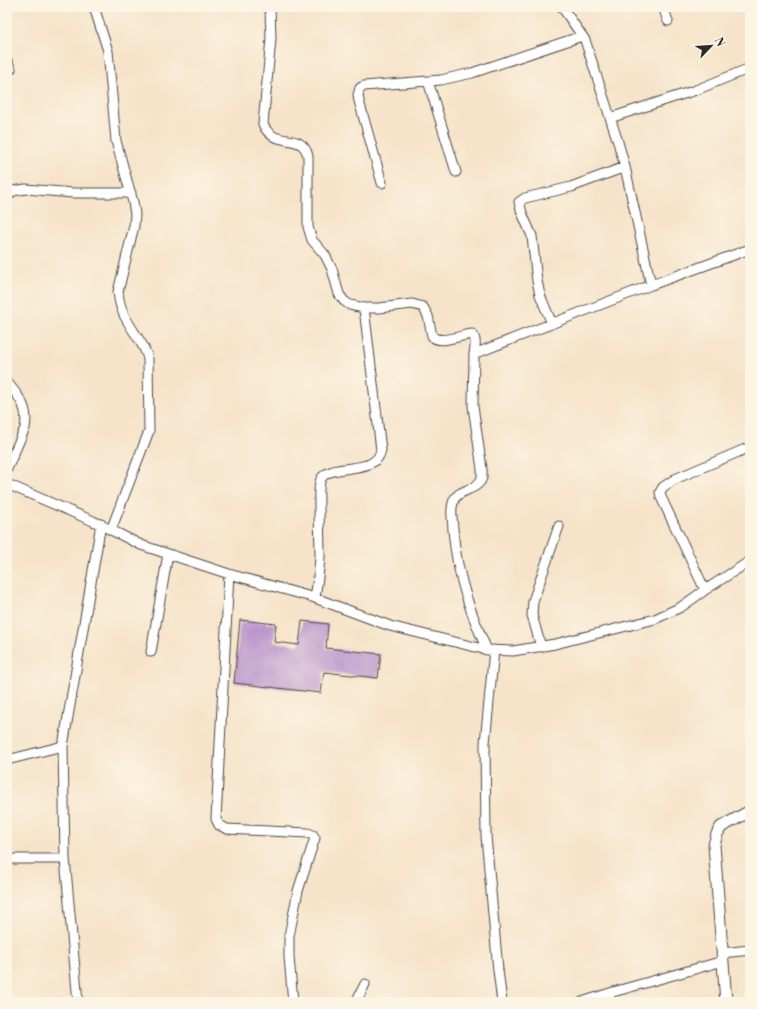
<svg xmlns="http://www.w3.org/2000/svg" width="757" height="1009" viewBox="0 0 757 1009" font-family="'Libre Bodoni',serif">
<rect width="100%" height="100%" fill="#fcf5e5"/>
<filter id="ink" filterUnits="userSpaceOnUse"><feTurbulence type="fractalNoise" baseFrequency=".025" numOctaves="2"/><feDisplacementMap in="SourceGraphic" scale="8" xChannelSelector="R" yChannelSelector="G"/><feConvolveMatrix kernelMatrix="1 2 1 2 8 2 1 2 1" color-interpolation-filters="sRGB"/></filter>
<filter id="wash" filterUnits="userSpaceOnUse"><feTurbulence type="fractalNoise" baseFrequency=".012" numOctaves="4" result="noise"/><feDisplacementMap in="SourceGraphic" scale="16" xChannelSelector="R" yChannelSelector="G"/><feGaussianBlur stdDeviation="0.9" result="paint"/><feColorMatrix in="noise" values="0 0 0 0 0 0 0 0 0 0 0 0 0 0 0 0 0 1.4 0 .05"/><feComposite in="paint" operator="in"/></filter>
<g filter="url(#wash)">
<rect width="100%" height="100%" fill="#f6e3c9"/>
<g id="blocks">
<path fill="#bb95cc" d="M240,620L276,624L274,642L299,645L302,621L328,624L326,648L381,654L378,678L324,672L321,693L234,683Z"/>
</g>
</g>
<g filter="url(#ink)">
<use href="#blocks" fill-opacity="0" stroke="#494743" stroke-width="1"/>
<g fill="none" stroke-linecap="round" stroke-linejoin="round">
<g stroke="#494743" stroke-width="11">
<path id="minor" d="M94,7L108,51L116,141L133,202L135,214L134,226L118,292C119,302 122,313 128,322C135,335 145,345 148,359L149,431L111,530
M270,7L271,39L263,124C274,150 302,130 308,156V227L312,240L325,255L332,269L339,294L344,301L350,305L364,308H379L412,304L423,307L428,316L432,336C439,345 461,335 472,334C477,339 475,348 474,354
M562,7L585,40L618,142L625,167L651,285
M663,7L668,21
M7,61L11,69
M428,81L456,172
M610,118L696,90L750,68
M382,183L359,101L358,95L360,88L364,86L441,80L472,73L582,36
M7,197L13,191L26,189L73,193H131
M552,324L540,295L537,281L532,236L522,213L519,202L525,198L571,187L625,167
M7,382C19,397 29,407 25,428L7,469
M7,484L93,521L141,545L229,574L315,598L390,626L487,650L513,651L555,644L655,619L681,607L705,590L750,561
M229,574L216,819L219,825L227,829L308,833L313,835L315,838L313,844L298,891L289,936V957L293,1002
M705,590L661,497L660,492L663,487L675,479L750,447
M315,598C317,585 319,571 320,558C320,540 319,521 319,503C319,496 318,486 321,479C330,462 377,476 381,450L364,308
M541,647L532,615L533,601L559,526
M487,650C469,609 457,575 453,530C453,521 450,511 453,503C456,488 477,492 482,478C482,476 482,472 482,469L473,406L474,354L651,285L750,249
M494,650L485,743L486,836L498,970L502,1002
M151,652L168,554
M7,760L63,746
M7,859H65
M722,953L750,950
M78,1002L65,859L63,746L101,524
M356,1002L365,984
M582,1002L613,992L723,961"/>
</g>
<g stroke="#494743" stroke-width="13">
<path id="tertiary" d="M726,1002L714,845L717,834L721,827L750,811"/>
</g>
<use href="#minor" stroke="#fff" stroke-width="9"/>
<use href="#tertiary" stroke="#fff" stroke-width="11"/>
</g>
</g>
<rect width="757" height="1009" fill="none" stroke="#fcf5e5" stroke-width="24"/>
<g transform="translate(711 46) rotate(65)" stroke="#fcf5e5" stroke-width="3" paint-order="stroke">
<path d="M0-3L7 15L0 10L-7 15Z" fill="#2b2b2b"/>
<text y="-6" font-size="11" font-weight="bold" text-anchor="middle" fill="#2b2b2b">N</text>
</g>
</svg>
